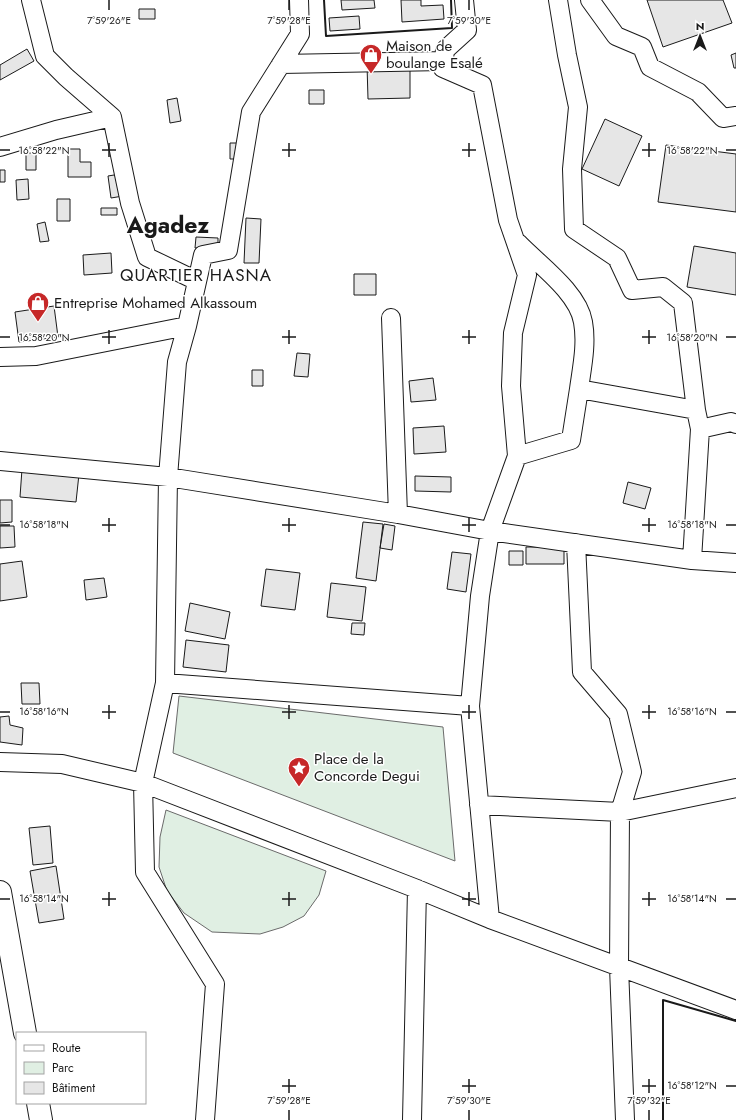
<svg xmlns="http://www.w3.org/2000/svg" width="736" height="1120" viewBox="0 0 736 1120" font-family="Jost,sans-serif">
<rect width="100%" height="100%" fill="#fff"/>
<path fill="#e0efe3" stroke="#6a6a6a" d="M179,696L443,727L455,861L173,753Z
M166,810L326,871L319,895L304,916L283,927L260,934L212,932L184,913L167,891L159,867L160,837Z"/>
<path fill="#e6e6e6" stroke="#1a1a1a" d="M341,0H374L375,8L342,10Z
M401,0H421V6L443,5L444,19L402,22Z
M647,0H723L732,23L663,47Z
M139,9H155V19H139Z
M359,16L360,29L330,31L329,18Z
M27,49L34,61L0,80V65Z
M736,53V68H734L731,55Z
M410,64V98L368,99L367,65Z
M309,90H324V104H309Z
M177,98L181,121L170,123L167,100Z
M605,119L642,136L619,186L582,169Z
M230,143H242V159H230Z
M666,145L736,154V212L658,202Z
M68,149H80V162H91V177H68Z
M26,153H36V170H26Z
M0,170H5V182H0Z
M120,174L123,196L111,198L108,176Z
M28,179L29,199L17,200L16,180Z
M57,199H70V221H57Z
M101,208H117V215H101Z
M246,218L261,219L259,263H244Z
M45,222L49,241L40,242L37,224Z
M196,237L218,238V249L195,248Z
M694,246L736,253V295L687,287Z
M111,253L112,273L84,275L83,255Z
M354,274H376V295H354Z
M54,306L58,337L19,342L15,312Z
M297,353L310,354L308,377L294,376Z
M252,370H263V386H252Z
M433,378L436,400L411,402L409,381Z
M444,426L446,452L414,454L413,428Z
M22,469L79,474L76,502L20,497Z
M415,476L451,477V492L415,491Z
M628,482L651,488L645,509L623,503Z
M0,500H12V522L0,523Z
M363,522L383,524L376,581L356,578Z
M384,524L395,526L392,550L380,548Z
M0,526H14L15,547L0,548Z
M526,547H564V564H526Z
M509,551H523V565H509Z
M452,552L471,554L466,592L447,589Z
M22,561L27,597L0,601V564Z
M266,569L300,573L295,610L261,606Z
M104,578L107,597L86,600L84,580Z
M331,583L366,587L362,621L327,617Z
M190,603L230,612L225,639L185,631Z
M352,623H365L364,635L351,634Z
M186,640L229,645L226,672L183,667Z
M21,683H39L40,704H22Z
M9,716L10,725L23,728L22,745L0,742V717Z
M50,826L53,863L33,865L29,828Z
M56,866L64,919L39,923L30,871Z"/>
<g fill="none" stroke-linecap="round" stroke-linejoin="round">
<g stroke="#1a1a1a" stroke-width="20">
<path id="minor" d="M31,0L45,56L66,77L112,117L130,203L147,257L197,281
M464,0L467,30L445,50L443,68L482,85L508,220L527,275L513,333L511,386L517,456L490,531L480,596L470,706L490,919
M558,0L567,55L578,107L572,169L574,229L617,258L632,290L663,287L683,303L696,410L700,429L692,560L736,563
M590,0L616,36L642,47L650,67L698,92L723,118L736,116
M281,64L444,61
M0,147L56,130L112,117
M518,243C538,264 578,292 583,322C587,344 582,367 579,389
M391,318L398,514
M187,326L177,362L168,477L165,683L143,783L145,872L215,984L205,1120
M0,357L36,356L187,326L203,255L228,250L251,112L300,34L299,0
M700,429L731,422L736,424
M517,456L571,440L579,389L696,410
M0,461L168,477L398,514L490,531L692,560
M576,543L582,672L618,714L632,772L620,812L619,967L625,1120
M165,683L470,706
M0,762L62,764L143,783L417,889L490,919L736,1010
M479,805L620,812L736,788
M412,1120L417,889"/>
</g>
<g stroke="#1a1a1a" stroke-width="24">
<path id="secondary" d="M0,892L25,1033
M38,1103L41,1120"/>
</g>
<use href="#minor" stroke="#fff" stroke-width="18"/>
<use href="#secondary" stroke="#fff" stroke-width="22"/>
<path stroke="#1a1a1a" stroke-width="2" d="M324,0L326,36L452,28L451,0
M663,1120V1000L736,1021"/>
</g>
<path fill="none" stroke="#1a1a1a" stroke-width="1.5" d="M109,0V10M289,0V10M469,0V10M109,143V157M289,143V157M469,143V157M649,143V157M0,150H10M102,150H116M282,150H296M462,150H476M642,150H656M726,150H736M109,330V344M289,330V344M469,330V344M649,330V344M0,337H10M102,337H116M282,337H296M462,337H476M642,337H656M726,337H736M109,518V532M289,518V532M469,518V532M649,518V532M0,525H10M102,525H116M282,525H296M462,525H476M642,525H656M726,525H736M109,705V719M289,705V719M469,705V719M649,705V719M0,712H10M102,712H116M282,712H296M462,712H476M642,712H656M726,712H736M109,892V906M289,892V906M469,892V906M649,892V906M0,899H10M102,899H116M282,899H296M462,899H476M642,899H656M726,899H736M289,1079V1093M469,1079V1093M649,1079V1093M282,1086H296M462,1086H476M642,1086H656M726,1086H736M289,1110V1120M469,1110V1120M649,1110V1120"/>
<defs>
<g id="shop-pin" transform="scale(1.15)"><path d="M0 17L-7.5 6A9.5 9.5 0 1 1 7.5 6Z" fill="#c62828" stroke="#fff"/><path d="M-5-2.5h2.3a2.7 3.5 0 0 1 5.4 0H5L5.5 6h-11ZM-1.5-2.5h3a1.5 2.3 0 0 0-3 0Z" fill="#fff"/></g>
<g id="sight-pin" transform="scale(1.15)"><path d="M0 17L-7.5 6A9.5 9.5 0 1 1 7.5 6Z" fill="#c62828" stroke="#fff"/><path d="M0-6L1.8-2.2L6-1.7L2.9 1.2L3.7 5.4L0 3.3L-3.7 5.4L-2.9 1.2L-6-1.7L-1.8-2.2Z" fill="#fff"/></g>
</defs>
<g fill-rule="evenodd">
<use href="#shop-pin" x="371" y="55"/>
<use href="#shop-pin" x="38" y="303"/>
<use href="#sight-pin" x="299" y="768"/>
</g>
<g text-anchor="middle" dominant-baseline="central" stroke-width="3" stroke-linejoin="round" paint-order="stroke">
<g font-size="15" fill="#1a1a1a" stroke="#fff" text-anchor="start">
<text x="386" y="46">Maison de<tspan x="386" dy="17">boulange Esalé</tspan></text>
<text x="54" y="303">Entreprise Mohamed Alkassoum</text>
<text x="314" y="759">Place de la<tspan x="314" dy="17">Concorde Degui</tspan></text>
</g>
<g font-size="17" letter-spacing="1" fill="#1a1a1a" stroke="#fff">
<text x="196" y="275">QUARTIER HASNA</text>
</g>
<g font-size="23" font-weight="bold" fill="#1a1a1a" stroke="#fff">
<text x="168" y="225">Agadez</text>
</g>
</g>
<g font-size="10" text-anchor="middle" fill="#1a1a1a" stroke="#fff" stroke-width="3" stroke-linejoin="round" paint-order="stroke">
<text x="109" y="24">7°59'26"E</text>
<text x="289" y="24">7°59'28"E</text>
<text x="469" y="24">7°59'30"E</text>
<text x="44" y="154">16°58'22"N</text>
<text x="692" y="154">16°58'22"N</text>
<text x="44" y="341">16°58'20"N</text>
<text x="692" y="341">16°58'20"N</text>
<text x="44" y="528">16°58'18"N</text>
<text x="692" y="528">16°58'18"N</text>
<text x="44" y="715">16°58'16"N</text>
<text x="692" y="715">16°58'16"N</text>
<text x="44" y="902">16°58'14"N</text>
<text x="692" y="902">16°58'14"N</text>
<text x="692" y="1089">16°58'12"N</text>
<text x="289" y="1104">7°59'28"E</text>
<text x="469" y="1104">7°59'30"E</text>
<text x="649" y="1104">7°59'32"E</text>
</g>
<rect x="16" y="1032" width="130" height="72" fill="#ffffff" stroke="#a3a3a3"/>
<rect x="24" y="1045" width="20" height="6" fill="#ffffff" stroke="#a3a3a3"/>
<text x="52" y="1052" font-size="12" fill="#1a1a1a">Route</text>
<rect x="24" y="1062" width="20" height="12" fill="#e0efe3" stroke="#a3a3a3"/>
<text x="52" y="1072" font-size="12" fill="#1a1a1a">Parc</text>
<rect x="24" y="1082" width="20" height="12" fill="#e6e6e6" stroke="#a3a3a3"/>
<text x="52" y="1092" font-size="12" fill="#1a1a1a">Bâtiment</text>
<g transform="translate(700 36)" stroke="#ffffff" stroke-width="3" paint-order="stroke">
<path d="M0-3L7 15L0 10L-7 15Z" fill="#1a1a1a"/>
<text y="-6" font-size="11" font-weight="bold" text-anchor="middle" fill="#1a1a1a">N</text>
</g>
</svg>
